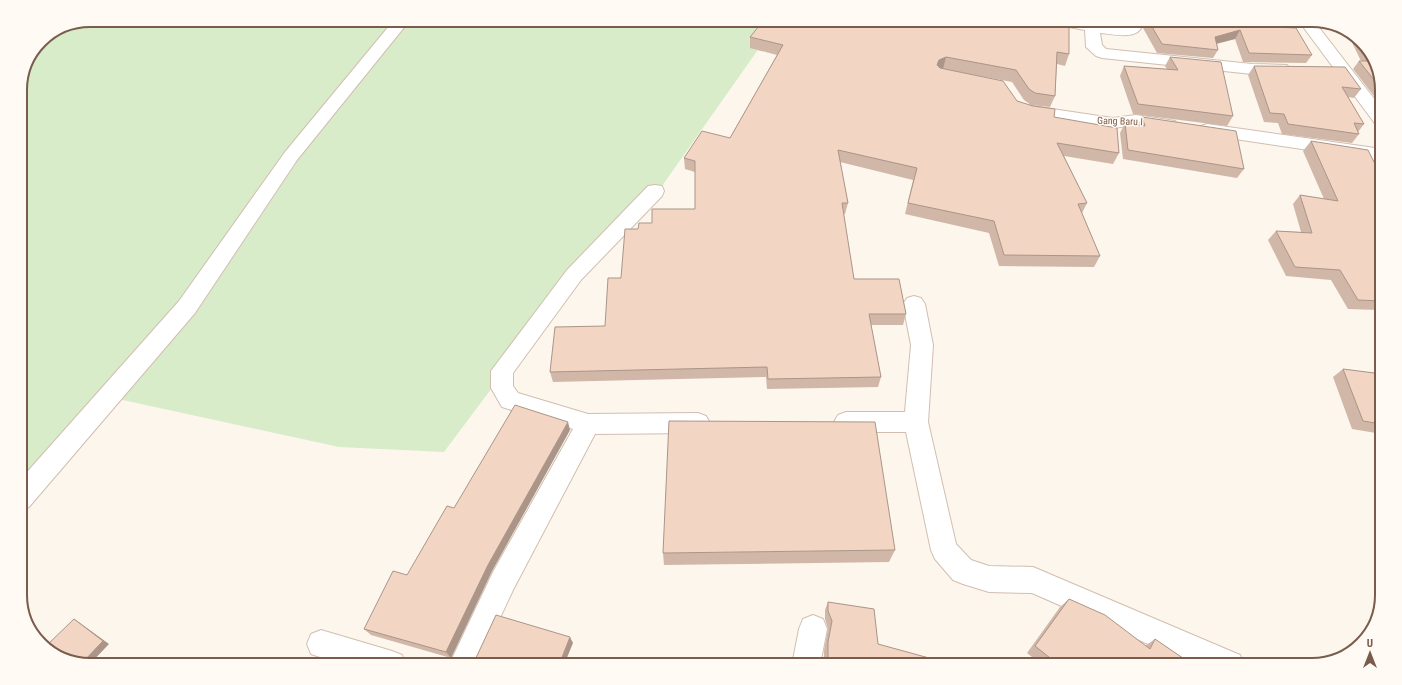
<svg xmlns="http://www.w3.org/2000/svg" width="1402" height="685" viewBox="0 0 1402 685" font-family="'Roboto Condensed',sans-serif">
<rect width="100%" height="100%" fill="#fdf6ec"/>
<path fill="#d8ecc9" d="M90,20H779L638,220L542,321L444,452L339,447L109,397L20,489V86L41,40L63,25Z"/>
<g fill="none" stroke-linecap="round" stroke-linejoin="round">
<g stroke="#d1beb0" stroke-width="2">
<path id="minor" d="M394,20H410L297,160L195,313L29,507L20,511V480L179,301L285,152Z
M1044,20H1078L1124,26L1127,24V20H1143C1143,42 1114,34 1100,33L1102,45L1106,49L1252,64L1287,65L1289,68L1287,71L1252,74L1102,58L1096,56L1086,47L1085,30L1047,23Z
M1298,20L1314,21L1382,109V126L1376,125Z
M1025,105L1113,118L1136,115L1175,121L1178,125L1175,129L1169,130L1136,125L1113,128L1019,114L1016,110L1019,106Z
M1207,124L1382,149V161L1201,134L1198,130L1201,126Z
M655,185L662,186L664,191L662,196L581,280L513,373V386L518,393L588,414L698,413L706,416L710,423L706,430L698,433L595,434L513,590L478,665H449L493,572L573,429L502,407L491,388V371L567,270L648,186Z
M914,296L921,298L925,304L933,345L928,422L956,544L971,560L989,566L1033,567L1240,655L1244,665H1196L1032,593L989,592L963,584L953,580L935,559L931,550L906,432H846L838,429L834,422L838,415L846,412H905L911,345L903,304L907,298Z
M813,615L823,619L827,629L820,665H792L799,629L803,619Z
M321,630L392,651L402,655L406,665H344L311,654L307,644L311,634Z"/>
</g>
<use href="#minor" fill="#fff" fill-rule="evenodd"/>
</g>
<path fill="#d1b7a8" d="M1069,20V54L1065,66L1057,64L1055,96L1050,107L1031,105L1024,100L1012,82L943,69L1054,117L1119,153L1113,164L1064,156L1087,203L1082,213L1100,256L1094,267L999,266L989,233L905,214L913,180L840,162L848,203L845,214H843L854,279L906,314L903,325H871L881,377L878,387L767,389L766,377L553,382L550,372L605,326L638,229L652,223L695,209V172L685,169L684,158L730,138L777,55L750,48V37Z
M1144,20H1269L1273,27L1312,55L1306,63L1243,62L1235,39L1217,44L1218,50L1213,58L1157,53L1143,28Z
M1346,30L1370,51L1382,86V100H1377L1353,69L1359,61H1361Z
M1170,57L1233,116L1227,126L1133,114L1120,76L1124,66L1167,69L1165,66Z
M1254,66L1361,89L1354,98L1348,97L1364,124L1358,132L1359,134L1352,143L1282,134L1278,123L1264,122L1248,75Z
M1142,117L1244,169L1237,178L1123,159L1120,133L1125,123L1138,125Z
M1311,141L1382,178V318L1378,310L1348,309L1331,280L1286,276L1268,240L1276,231L1301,232L1293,204L1300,195L1324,199L1303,151Z
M1343,369L1382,374V434L1352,429L1333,377Z
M570,430L492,571L451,658L371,635L364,629L407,575Z
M895,550L889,562L664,565L663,553Z
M1069,599L1145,646L1155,639L1193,665H1042L1027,653L1060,607Z
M828,602L878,644L939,665H824V650L828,629L825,619V610Z"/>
<path fill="#aa9588" d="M1240,30L1235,39L1210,45L1215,37Z
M946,57L943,69L936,71L937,65L939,60Z
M568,422L570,430L492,571L451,658L446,652L488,565Z
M74,619L80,623L109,644L89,665L82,663Z
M570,637L573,643L564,665H559Z"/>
<path fill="#f3d5c3" stroke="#aa9588" d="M764,20H1069V54L1057,52L1055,96L1035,93L1029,89L1016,70L946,57L939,60L937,65L940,68L1003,81L1017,101L1033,106L1055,109L1054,117L1117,128L1119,153L1057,143L1087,203L1078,204L1100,256L1004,255L994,221L908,203L917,168L838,150L848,203H842L854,279H899L906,314H869L881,377L768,379L767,367L550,372L555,327L605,326L608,278H621L625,229H638L639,223H652V209H695V161L684,158L702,131L730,138L783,45L750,37Z
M1148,20H1269L1273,27L1296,28L1312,55L1249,53L1240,30L1215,37L1218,50L1162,44Z
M1362,44L1370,51L1382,86V90L1359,61H1370Z
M1170,57L1221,62L1233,116L1138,104L1124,66L1178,70Z
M1254,66L1345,67L1361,89L1342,87L1364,124L1354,123L1359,134L1288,124L1284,114L1270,113Z
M1142,117L1236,131L1244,169L1128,150L1125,123L1145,126Z
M1311,141L1368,150L1382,178V301L1358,300L1340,270L1295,267L1276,231L1312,233L1300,195L1338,201Z
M1343,369L1382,374V424L1363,421Z
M515,405L568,422L488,565L446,652L364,629L393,571L407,575L447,506L454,508Z
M669,421L875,422L895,550L663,553Z
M1069,599L1105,615L1150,649L1155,639L1193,665H1059L1035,646Z
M828,602L874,609L878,644L940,661L939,665H828V642L832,621L828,611Z
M496,615L570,637L559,665H471L466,663L467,661L475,660Z
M74,619L103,641L82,663L59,658L46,646Z"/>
<g text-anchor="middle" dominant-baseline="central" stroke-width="3" stroke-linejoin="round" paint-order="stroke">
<g font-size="10" fill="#7a5c4d" stroke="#fffaf3">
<text transform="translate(1120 121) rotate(2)">Gang Baru I</text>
</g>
</g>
<path d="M0 0H1402V685H0ZM90 27H1312A63 63 0 0 1 1375 90V595A63 63 0 0 1 1312 658H90A63 63 0 0 1 27 595V90A63 63 0 0 1 90 27Z" fill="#fffaf3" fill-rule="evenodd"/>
<path fill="none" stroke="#7a5c4d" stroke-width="2" d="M90 27H1312A63 63 0 0 1 1375 90V595A63 63 0 0 1 1312 658H90A63 63 0 0 1 27 595V90A63 63 0 0 1 90 27Z"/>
<g transform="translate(1370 653)" stroke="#fffaf3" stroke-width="3" paint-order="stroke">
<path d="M0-3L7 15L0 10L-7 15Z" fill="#7a5c4d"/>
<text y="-6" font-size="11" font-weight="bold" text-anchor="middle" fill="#7a5c4d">U</text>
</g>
</svg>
